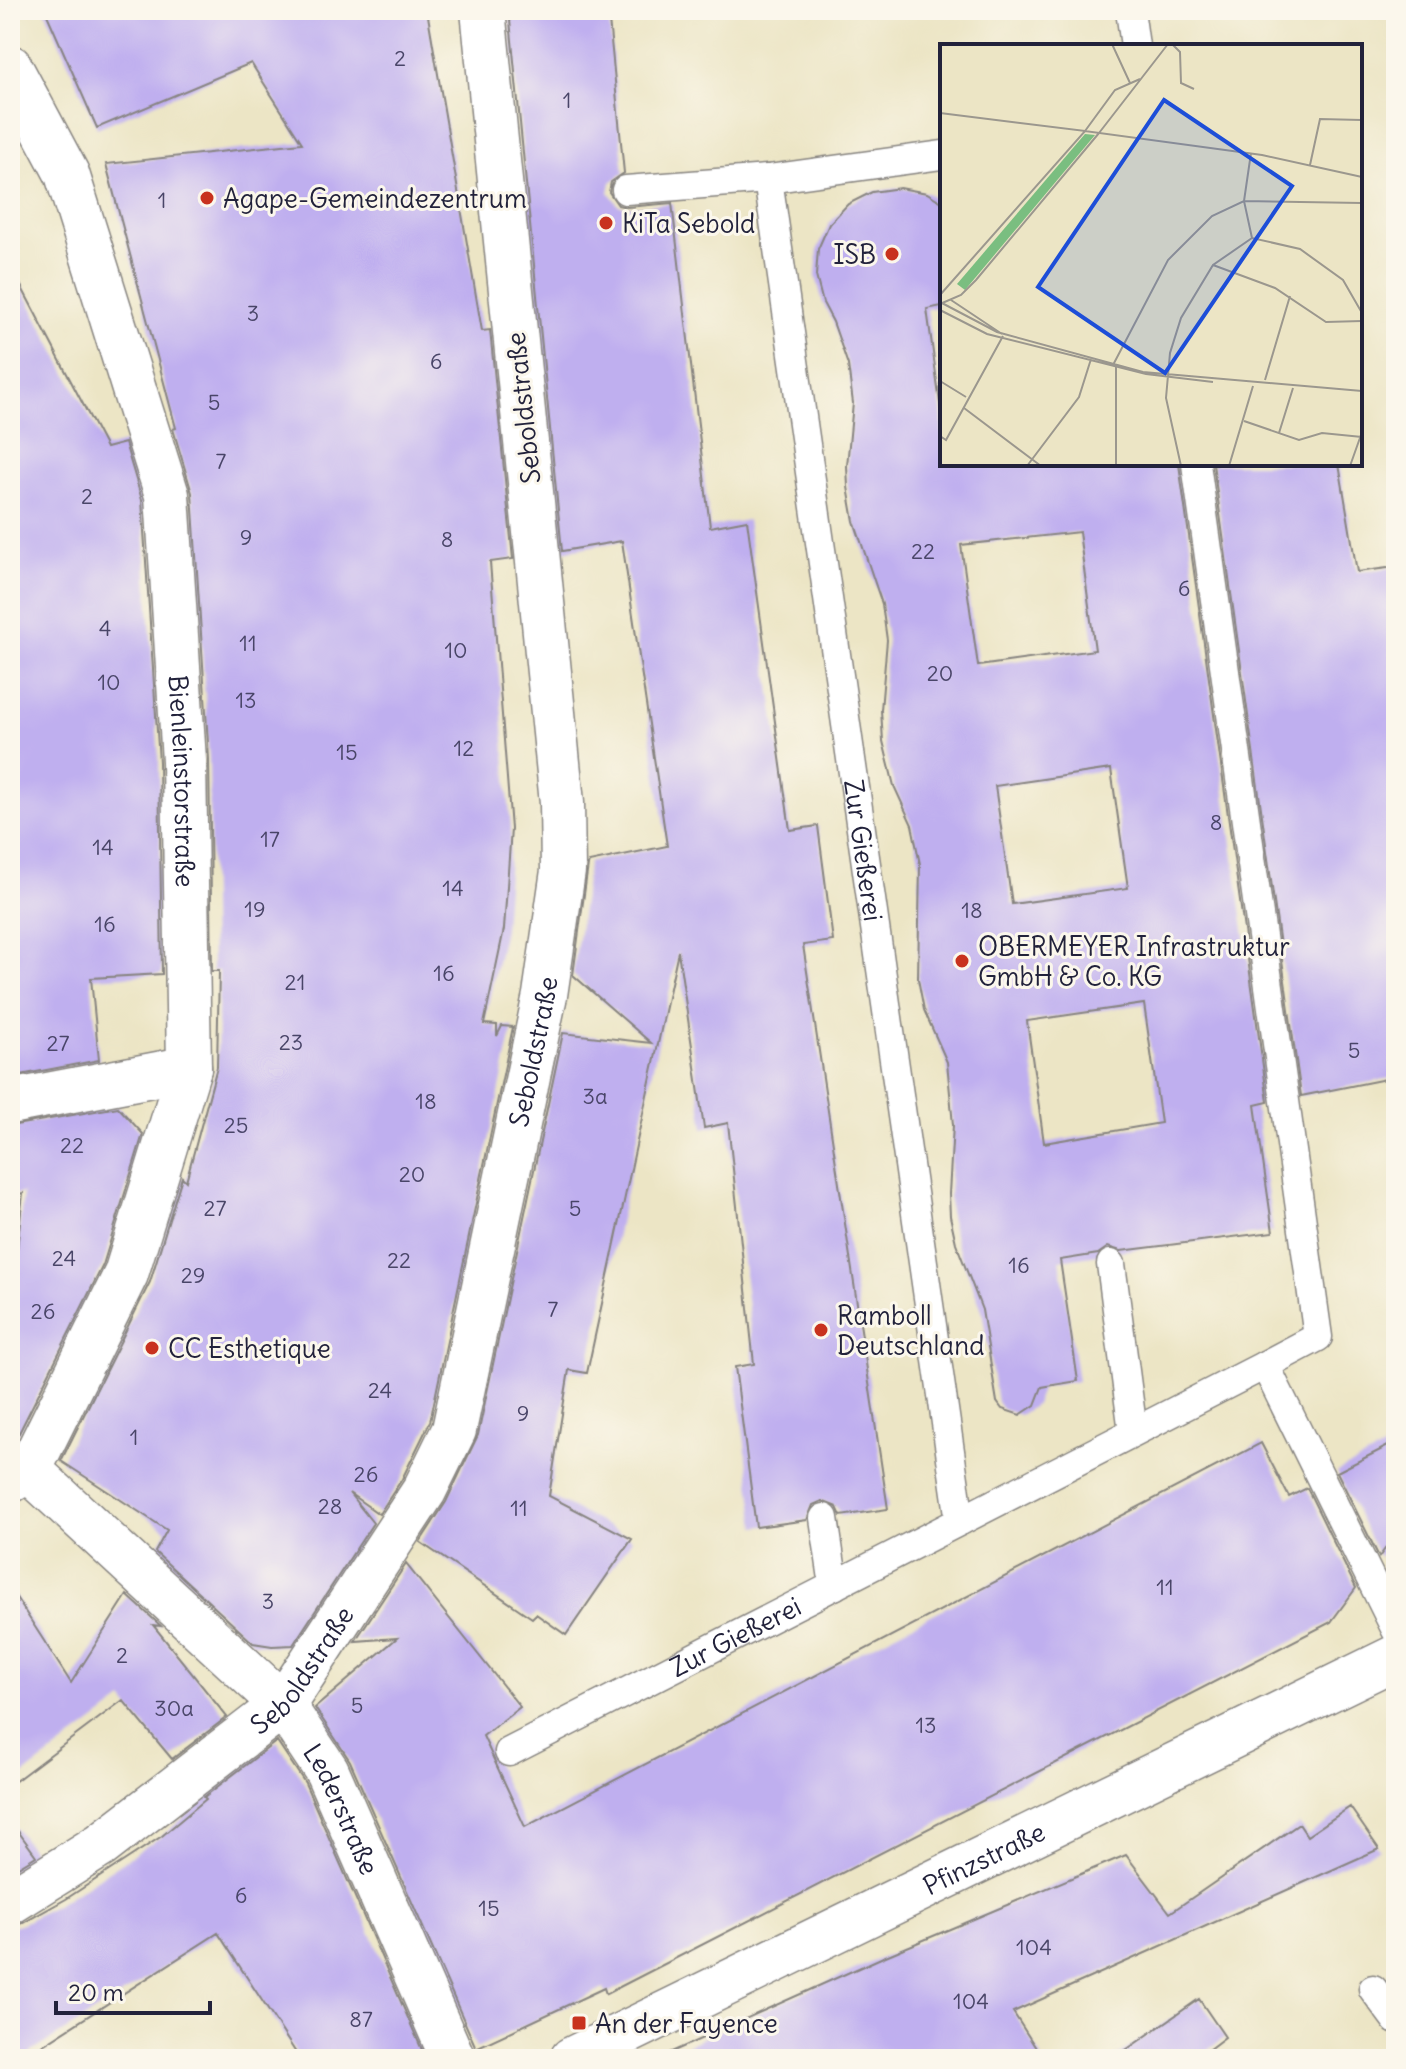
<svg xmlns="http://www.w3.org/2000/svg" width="1406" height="2069" viewBox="0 0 1406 2069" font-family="Delius,sans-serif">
<rect width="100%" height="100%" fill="#fbf7ec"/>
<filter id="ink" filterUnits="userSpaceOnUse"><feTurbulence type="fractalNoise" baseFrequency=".0125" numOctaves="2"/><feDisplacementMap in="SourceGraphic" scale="16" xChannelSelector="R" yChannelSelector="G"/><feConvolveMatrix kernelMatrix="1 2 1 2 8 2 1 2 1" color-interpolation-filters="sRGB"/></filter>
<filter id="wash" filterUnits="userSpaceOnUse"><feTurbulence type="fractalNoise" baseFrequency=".006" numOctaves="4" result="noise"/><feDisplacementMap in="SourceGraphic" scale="32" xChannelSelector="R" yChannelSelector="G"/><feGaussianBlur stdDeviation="1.8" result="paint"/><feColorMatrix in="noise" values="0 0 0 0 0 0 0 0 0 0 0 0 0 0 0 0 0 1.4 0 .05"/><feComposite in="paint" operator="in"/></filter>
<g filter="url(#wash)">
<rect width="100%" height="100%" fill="#ece5c5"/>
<g id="blocks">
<path fill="#bfafef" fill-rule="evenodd" d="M45,10H427L482,331L490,330L513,559L490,562L511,829L504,929L484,1024L497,1025V1036L502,1026L513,1027L430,1422L402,1479L379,1514L349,1493L373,1523L293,1645L272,1646L253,1643L155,1552L167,1530L61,1461L150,1282L182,1177L186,1181L217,1067L219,971H212L209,759L192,493L173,429L176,428L106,164L302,143L251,63L97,128Z
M509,10H608L624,173L611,182L609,192L618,205L627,207L672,203L710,527L747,520L790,830L818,826L833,941L803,945L888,1509L841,1516L837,1507L822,1501L813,1505L807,1520L756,1527L735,1367L754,1364L728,1123L704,1128L678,951L587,1373L569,1370L549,1496L632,1539L566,1635L536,1614L532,1618L420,1542L446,1502L478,1435L563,1033L651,1043L573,975L588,865L589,862L667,846L622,541L562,551Z
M900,188L927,193L942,202V306L927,309L942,418V464H1179L1268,1102L1255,1105L1273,1232L1121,1251L1108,1247L1098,1254L1060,1260L1078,1381L1042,1387L1035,1405L1020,1415L1002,1409L997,1402L982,1310L956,1243L950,1216L949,1194L953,1125L947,1062L924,1010L918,979L920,864L912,825L894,786L883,741L881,710L887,640L882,604L854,521L848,487L847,466L853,403L848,365L833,322L823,303L816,276L818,249L829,224L848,204L872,192ZM1079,532L1095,650L978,666L961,545ZM1111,769L1128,888L1012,904L995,786ZM1144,1004L1161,1123L1044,1143L1027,1021Z
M10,265L106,448L125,443L142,500L159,762L162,974L91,978L99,1060L10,1077Z
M1213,464H1339L1357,572L1396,567V1077L1301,1096Z
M118,1107L143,1134L103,1265L19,1433L10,1427V1316L23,1193L10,1196V1126Z
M1396,1442V1534L1379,1557L1337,1472Z
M1261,1443L1289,1497L1307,1488L1356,1588L1331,1622L606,1994L604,1988L476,2048L350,1761L315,1708L397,1638L355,1641L406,1564L520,1707L483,1736L525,1827Z
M10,1588L71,1683L127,1595L161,1626L153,1625L227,1717L172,1759L123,1700L10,1785Z
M277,1741L305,1783L426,2059H300L218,1933L21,2059H10V1927L23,1923L66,1899L162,1836L206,1799L204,1797Z
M1350,1807L1379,1849L1013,2012L1043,2059H656L881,1958L1126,1855L1170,1913L1299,1824L1307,1836Z
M10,1820L36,1856L10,1872Z
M1199,1999L1225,2037L1196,2059H1113Z"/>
</g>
</g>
<g filter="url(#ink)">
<use href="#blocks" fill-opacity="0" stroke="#878480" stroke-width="2"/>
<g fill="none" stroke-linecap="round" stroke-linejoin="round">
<g stroke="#878480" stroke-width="31">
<g id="service">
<path d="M1130,10L1135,46"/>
<path id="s1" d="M768,179L960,1521"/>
<path d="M626,190L768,179L942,155"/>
<path d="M1196,464L1318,1337L1265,1365L1396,1630"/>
<path d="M1111,1264L1133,1432"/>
<path d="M824,1518L834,1586"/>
<path id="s2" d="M509,1752L1265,1365"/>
<path d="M1373,1989L1396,2020"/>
</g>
</g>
<g stroke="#878480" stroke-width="47">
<g id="minor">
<path id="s3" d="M10,67L67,174L167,495L184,761L189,1068L126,1274L29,1470L10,1481"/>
<path d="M10,1102L189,1068"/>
<path id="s4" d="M29,1470L283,1705L327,1771L453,2059"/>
<path id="s5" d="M10,1902L101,1845L283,1705L424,1491L454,1430L545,995L563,871L562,803L483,10"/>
</g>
</g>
<g stroke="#878480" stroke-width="47">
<g id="secondary">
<path id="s6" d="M572,2059L1396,1657"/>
</g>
</g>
<use href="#service" stroke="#fff" stroke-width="28"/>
<use href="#minor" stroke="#fff" stroke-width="44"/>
<use href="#secondary" stroke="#fff" stroke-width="44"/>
</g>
</g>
<g fill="#c8321e" stroke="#fbf7ec" stroke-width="3">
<circle cx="207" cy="198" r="8"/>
<circle cx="606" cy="223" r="8"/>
<circle cx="892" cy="254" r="8"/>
<circle cx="962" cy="961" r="8"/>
<circle cx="821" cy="1330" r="8"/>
<circle cx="152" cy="1348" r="8"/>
<rect x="571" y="2015" width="16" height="16" rx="4"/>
</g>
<g text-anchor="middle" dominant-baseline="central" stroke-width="6" stroke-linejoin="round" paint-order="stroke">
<g font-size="22" fill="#494568">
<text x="400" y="58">2</text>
<text x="567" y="100">1</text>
<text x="162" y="200">1</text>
<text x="253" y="313">3</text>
<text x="436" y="361">6</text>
<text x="214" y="402">5</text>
<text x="221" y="461">7</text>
<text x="87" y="496">2</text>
<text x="246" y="537">9</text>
<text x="447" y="539">8</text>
<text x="923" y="551">22</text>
<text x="1184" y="588">6</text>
<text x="105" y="628">4</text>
<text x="248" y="643">11</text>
<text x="456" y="650">10</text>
<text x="940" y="673">20</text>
<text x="109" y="682">10</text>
<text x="246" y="700">13</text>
<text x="464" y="748">12</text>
<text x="347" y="752">15</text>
<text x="1216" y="822">8</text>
<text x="270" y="839">17</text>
<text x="103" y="847">14</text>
<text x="453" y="888">14</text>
<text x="255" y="909">19</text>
<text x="972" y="910">18</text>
<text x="105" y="924">16</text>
<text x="444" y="973">16</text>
<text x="295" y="982">21</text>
<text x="291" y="1042">23</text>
<text x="58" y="1043">27</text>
<text x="1354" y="1050">5</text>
<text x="595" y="1096">3a</text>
<text x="426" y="1101">18</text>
<text x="236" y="1125">25</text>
<text x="72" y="1145">22</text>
<text x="412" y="1174">20</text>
<text x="215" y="1208">27</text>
<text x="575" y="1208">5</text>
<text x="64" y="1258">24</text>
<text x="399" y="1260">22</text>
<text x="1019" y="1265">16</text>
<text x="193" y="1275">29</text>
<text x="553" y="1309">7</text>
<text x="43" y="1311">26</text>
<text x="380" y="1390">24</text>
<text x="523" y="1413">9</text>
<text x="134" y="1437">1</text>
<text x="366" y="1474">26</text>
<text x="330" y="1506">28</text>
<text x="519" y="1508">11</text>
<text x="1165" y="1587">11</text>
<text x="268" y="1601">3</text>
<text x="122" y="1655">2</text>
<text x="357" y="1705">5</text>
<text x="174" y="1708">30a</text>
<text x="926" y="1725">13</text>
<text x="241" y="1895">6</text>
<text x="489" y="1908">15</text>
<text x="1034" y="1947">104</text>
<text x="971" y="2001">104</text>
<text x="361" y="2019">87</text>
</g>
<g font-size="26" fill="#22223b" stroke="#fbf7ec" text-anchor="start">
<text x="223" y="198">Agape-Gemeindezentrum</text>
<text x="622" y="223">KiTa Sebold</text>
<text x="876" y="254" text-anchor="end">ISB</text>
<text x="978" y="946">OBERMEYER Infrastruktur<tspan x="978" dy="30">GmbH &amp; Co. KG</tspan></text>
<text x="837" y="1315">Ramboll<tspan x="837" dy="30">Deutschland</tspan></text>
<text x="168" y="1348">CC Esthetique</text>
<text x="595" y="2023">An der Fayence</text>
</g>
<g font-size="26" fill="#22223b" stroke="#fbf7ec">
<text transform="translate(523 408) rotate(-96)">Seboldstraße</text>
<text stroke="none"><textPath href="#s3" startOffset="744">Bienleinstorstraße</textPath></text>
<text stroke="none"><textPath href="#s1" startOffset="678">Zur Gießerei</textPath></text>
<text stroke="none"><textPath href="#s5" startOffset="1048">Seboldstraße</textPath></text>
<text stroke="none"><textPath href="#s2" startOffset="254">Zur Gießerei</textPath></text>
<text stroke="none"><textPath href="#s5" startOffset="376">Seboldstraße</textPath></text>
<text stroke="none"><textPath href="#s4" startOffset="466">Lederstraße</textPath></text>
<text stroke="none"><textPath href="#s6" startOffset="458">Pfinzstraße</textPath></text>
</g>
</g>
<g transform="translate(940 44)">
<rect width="422" height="422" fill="#ece5c5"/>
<path d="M145,90L155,91L25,246L17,240Z" fill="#7abe80"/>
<path fill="none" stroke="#9b978e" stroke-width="2" d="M172,0L190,39M232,0L240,8L241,39L254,45M0,69L145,87L175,46L200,35M159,89L228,0M311,109L304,157L312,194M370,121L380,75L422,76M273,221L335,244L386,278L422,277M0,251L145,87L322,111L422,133M11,256L62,290M0,258L57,288L203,328L422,347M0,260L21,251L36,236L159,89M0,266L47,290L206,330L273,338M173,321L228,216L272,172L304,157L422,159M325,336L350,252M0,337L26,353M24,364L101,422M304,377L359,396L382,389L422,393M339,389L353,344M0,392L6,396L63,292M87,422L139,353L151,315M176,422V322M241,422L226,354L230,309L241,274L273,221L312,194L360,205L403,236L422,269M289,422L313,342M410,422L421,391"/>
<path fill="#1d4ed8" fill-opacity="0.15" stroke="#1d4ed8" stroke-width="4" d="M224,56L352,142L225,329L98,243Z"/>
<rect width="422" height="422" fill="none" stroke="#22223b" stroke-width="4"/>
</g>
<rect width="1406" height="2069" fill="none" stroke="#fbf7ec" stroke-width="40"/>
<path d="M56 2001v12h154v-12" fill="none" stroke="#22223b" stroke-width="4"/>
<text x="68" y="2001" font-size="24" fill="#22223b" stroke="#fbf7ec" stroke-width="6" paint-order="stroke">20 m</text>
</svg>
